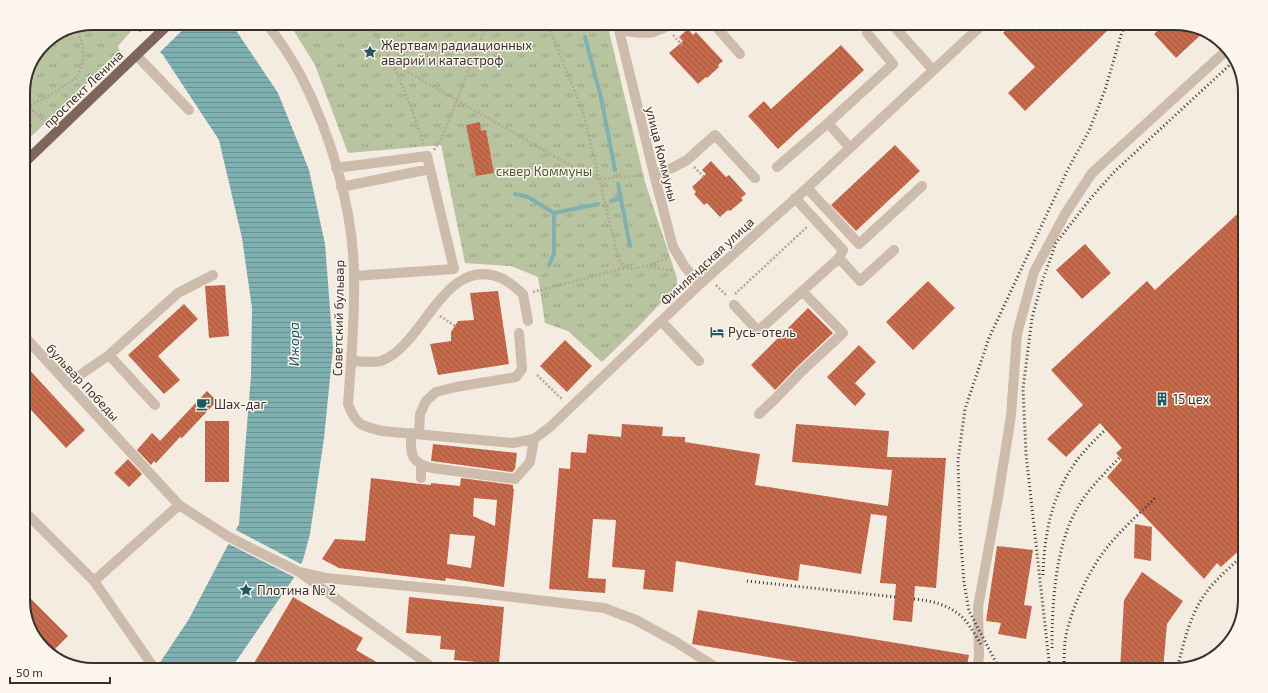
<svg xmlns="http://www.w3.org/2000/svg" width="1268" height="693" viewBox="0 0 1268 693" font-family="'Exo 2',sans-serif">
<defs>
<pattern id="park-tufts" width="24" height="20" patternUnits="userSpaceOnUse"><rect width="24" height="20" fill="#b8c4a0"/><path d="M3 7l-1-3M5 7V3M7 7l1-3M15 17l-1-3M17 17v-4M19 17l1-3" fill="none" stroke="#97a083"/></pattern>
<pattern id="water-rules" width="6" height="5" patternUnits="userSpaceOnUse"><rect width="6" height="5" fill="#7fb0b2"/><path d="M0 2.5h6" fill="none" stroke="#699091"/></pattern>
<pattern id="building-back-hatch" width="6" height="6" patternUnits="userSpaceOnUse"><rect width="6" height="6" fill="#c8694b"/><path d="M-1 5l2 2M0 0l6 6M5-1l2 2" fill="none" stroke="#a4573f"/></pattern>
</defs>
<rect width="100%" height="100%" fill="#f4ebe1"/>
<path fill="url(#park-tufts)" d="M93,23H130L134,28L118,46L120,53L23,144V89L44,43L67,28Z
M289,23H607L645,182L677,278V284L675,288L638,327L602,362L568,331L545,323L538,277L511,266L465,263L441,145L348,153L315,65Z"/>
<path fill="url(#water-rules)" d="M130,23H231L278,93L309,170L325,244L333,348L324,438L310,534L303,560L293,579L230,670H155L189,619L239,524L251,376L252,308L242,238L219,140L163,55Z"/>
<path fill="#f4ebe1" d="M150,23H190L158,54L138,34Z
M234,529L303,565L296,578L227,543Z"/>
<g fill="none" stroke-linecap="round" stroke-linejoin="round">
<path stroke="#7fb0b2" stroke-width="4" d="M585,37L601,98L615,170
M618,184L630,246
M515,194L528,197L554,213L598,204
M611,201L621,198
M549,265L554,253V213"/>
</g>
<path fill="url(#building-back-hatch)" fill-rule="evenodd" d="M1013,23H1029L1036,31L1044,23H1105L1110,28L1025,111L1008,93L1035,67L1003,33Z
M1166,23H1175L1206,30L1176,58L1154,34Z
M688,29L693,35L696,32L723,61L718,65L719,67L707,78L706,77L698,84L669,53L683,41L679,37Z
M841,45L864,70L778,149L748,116L764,101L771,109Z
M480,122L481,131L486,130L494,173L476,176L466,125Z
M895,145L920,171L856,231L831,205Z
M711,161L726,177L729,175L746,194L741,198L743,200L730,211L728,210L720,217L707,203L704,205L694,194L696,192L692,187L706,174L702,170Z
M1245,207V545L1221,567L1217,563L1204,579L1107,477L1122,460L1116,453L1122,448L1100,423L1066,457L1047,439L1083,405L1051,370L1147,281L1155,290Z
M1085,244L1111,273L1082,299L1056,270Z
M928,281L955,308L913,350L886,322Z
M225,285L229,336L209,338L205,286Z
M498,291L509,364L438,375L430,344L451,341V332L458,321L474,320L470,293Z
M184,304L198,319L158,356L180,380L164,394L128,355Z
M808,308L833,333L798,366L775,390L751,365Z
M565,340L592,366L567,392L540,366Z
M859,345L876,362L855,383L866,394L855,406L827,377Z
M23,363L85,430L66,448L23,401Z
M207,391L217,401L182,438L180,437L156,463L154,461L151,465L137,450L152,433L160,441Z
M205,421H229V482H205Z
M622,424L663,427L662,436L685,437V442L760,454L755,485L888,506L892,470L792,462L796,424L889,431L887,457L946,458L936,588L915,586L912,622L893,620L896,584L880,583L887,516L871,514L861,574L800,564L798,581L676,561L673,592L643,589L645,570L612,567L616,520L593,519L588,578L606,579L605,593L549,589L559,468L570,469L571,452L586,453L588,434L621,437Z
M433,444L517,453L515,469L512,472L432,461H431Z
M128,459L142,474L129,487L114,473Z
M371,478L421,484L431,485V483L460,486L461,478L513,485V489H514L504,587L446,578L445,581L339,568L322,559L335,539L365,541ZM474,498L497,500L495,526L473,516ZM450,534L475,536L471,568L447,564Z
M1135,524L1152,527L1151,561L1134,558Z
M997,546L1033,550L1024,605L1032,606L1026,639L998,634L1001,623L986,621Z
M1142,572L1183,601L1167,624L1163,670H1120L1124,600Z
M23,591L68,636L51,653L35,639L23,605Z
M293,597L363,638L356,650L390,670H250Z
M409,597L504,607L499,664L454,660L455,650L440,649L441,636L406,633Z
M698,610L969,655L966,670H845L692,644Z"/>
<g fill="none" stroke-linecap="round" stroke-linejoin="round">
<path stroke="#b9a596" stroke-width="2.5" stroke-dasharray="2 2" stroke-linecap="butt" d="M369,23C394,61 411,103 424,146
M483,23L550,29L608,30
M547,23L583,112L618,258L625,268L632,269L646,266L674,271
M673,35L682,45
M394,64L589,176L599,179L644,175
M23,102L49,125
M23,109L56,92L77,77L83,62V46L78,32L73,27
M434,150L441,139L457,100L487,23
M694,167L705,178
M23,209C30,228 31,261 23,280
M646,266L668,258
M716,285L727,296
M533,292L625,268
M735,294L807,227
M440,316L455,326
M537,375L563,400"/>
<path stroke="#cdbbac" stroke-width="10" d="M266,23C278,38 292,59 301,76C331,134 354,212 354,277C355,319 351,362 348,404C356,425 361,426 382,431L513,443L534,439L550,427L700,284L807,188L984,23
M616,23L619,30L654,174L673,247L685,267L700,284
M713,23L740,54
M891,23L933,70
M619,30C640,33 653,37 671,23
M137,56L189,110
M850,148L828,123L893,64L867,33
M777,167L828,123
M336,168L427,156L454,269L354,276
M654,174L672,168L687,160L715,135L755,178
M341,187L430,169
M807,188L859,244L922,186
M795,198L843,250L839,258
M734,305L758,331L839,258L860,281L894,250
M661,321L699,361
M23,335L179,505L94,581L23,510
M109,355L155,405
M351,361C359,361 374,363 381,361C424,346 444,254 501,278C509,281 517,289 523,294L528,321
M67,384L109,355L178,293L213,275
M759,414L776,398L802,371L843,333L802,291
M411,433C411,454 409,462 432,468L515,479L530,462L534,439
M419,433L420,414L426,401L436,392L456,387L516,377L522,369L519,333
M421,478V465
M179,505L229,537L299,572L436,670
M299,572L326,578L470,592L604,608L636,620L676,642L720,670
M94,581L152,665L158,670
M977,670L979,656L978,607L998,497L1011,416L1017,334L1034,272L1065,214L1092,173L1228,49"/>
<path stroke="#7d675c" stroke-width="10" d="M23,164L170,23"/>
<path stroke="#3b302b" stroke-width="3" stroke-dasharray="1 3" stroke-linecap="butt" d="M1043,575C1044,537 1051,498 1073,466C1082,452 1094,441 1106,429
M747,581L895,597
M914,599C933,601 951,605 965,620C971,627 977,638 982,646
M1052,648C1052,605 1055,545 1078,507C1089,488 1105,473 1120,457
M1177,669C1184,642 1190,613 1208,590C1218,577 1233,565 1245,553
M1000,670L969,611L964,583L960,530L958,460L965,409L989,338L1068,169L1089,131L1105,90L1121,35L1126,23
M1050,670L1026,454L1023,389L1032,318L1042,282L1056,243L1091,198L1115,171L1235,60
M1064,670C1064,661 1064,651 1065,642C1069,612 1089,569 1109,545C1123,528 1140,513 1156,497"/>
</g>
<defs>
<g id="sight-bare" transform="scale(1.08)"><path d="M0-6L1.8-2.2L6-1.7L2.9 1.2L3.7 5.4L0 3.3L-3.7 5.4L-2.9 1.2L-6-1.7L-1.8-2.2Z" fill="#1f5a5e" stroke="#fbf5ee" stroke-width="2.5" paint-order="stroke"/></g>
<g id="hotel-bare" transform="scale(1.08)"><path d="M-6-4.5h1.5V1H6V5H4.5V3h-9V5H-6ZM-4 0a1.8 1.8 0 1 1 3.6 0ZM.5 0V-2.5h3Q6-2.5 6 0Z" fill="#1f5a5e" stroke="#fbf5ee" stroke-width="2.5" paint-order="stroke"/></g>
<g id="building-bare" transform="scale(1.08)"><path d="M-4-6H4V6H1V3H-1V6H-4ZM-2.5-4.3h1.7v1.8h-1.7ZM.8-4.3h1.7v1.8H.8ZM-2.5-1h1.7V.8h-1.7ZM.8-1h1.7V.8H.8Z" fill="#1f5a5e" stroke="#fbf5ee" stroke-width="2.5" paint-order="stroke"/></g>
<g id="cafe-bare" transform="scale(1.08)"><path d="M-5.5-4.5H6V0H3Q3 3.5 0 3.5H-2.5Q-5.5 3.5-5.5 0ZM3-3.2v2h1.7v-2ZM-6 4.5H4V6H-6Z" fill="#1f5a5e" stroke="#fbf5ee" stroke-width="2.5" paint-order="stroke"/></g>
</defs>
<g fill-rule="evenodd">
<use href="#sight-bare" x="370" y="52"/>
<use href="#hotel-bare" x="717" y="332"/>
<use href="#building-bare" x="1162" y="399"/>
<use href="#cafe-bare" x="203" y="404"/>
<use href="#sight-bare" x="246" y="590"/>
</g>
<g text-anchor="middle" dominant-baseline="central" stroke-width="3" stroke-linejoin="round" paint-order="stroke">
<g font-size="13" fill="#3b302b" stroke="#fbf5ee" text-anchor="start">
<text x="381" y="45">Жертвам радиационных<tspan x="381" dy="15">аварий и катастроф</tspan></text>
<text x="728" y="332">Русь-отель</text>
<text x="1173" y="399">15 цех</text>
<text x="214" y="404">Шах-даг</text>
<text x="257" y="590">Плотина № 2</text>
</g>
<g font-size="13" fill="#3b302b" stroke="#fbf5ee">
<text transform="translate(83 89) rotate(-44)">проспект Ленина</text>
<text transform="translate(662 154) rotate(76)">улица Коммуны</text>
<text transform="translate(707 261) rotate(-43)">Финляндская улица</text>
<text transform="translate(338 318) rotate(-89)">Советский бульвар</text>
<text transform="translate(83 382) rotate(47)">бульвар Победы</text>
</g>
<g font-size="13" fill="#4a5a2e" stroke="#fbf5ee">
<text x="544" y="171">сквер Коммуны</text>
</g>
<g font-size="14" font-style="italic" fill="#1f5a5e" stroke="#fbf5ee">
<text transform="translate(293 344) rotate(-90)">Ижора</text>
</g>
</g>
<path d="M0 0H1268V693H0ZM93 30H1175A63 63 0 0 1 1238 93V600A63 63 0 0 1 1175 663H93A63 63 0 0 1 30 600V93A63 63 0 0 1 93 30Z" fill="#fbf5ee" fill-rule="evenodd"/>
<path fill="none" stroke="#3b302b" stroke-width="2" d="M93 30H1175A63 63 0 0 1 1238 93V600A63 63 0 0 1 1175 663H93A63 63 0 0 1 30 600V93A63 63 0 0 1 93 30Z"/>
<path d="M10 677v6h100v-6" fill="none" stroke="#3b302b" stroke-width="2"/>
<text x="16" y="677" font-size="12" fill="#3b302b" stroke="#fbf5ee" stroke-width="3" paint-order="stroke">50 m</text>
</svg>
